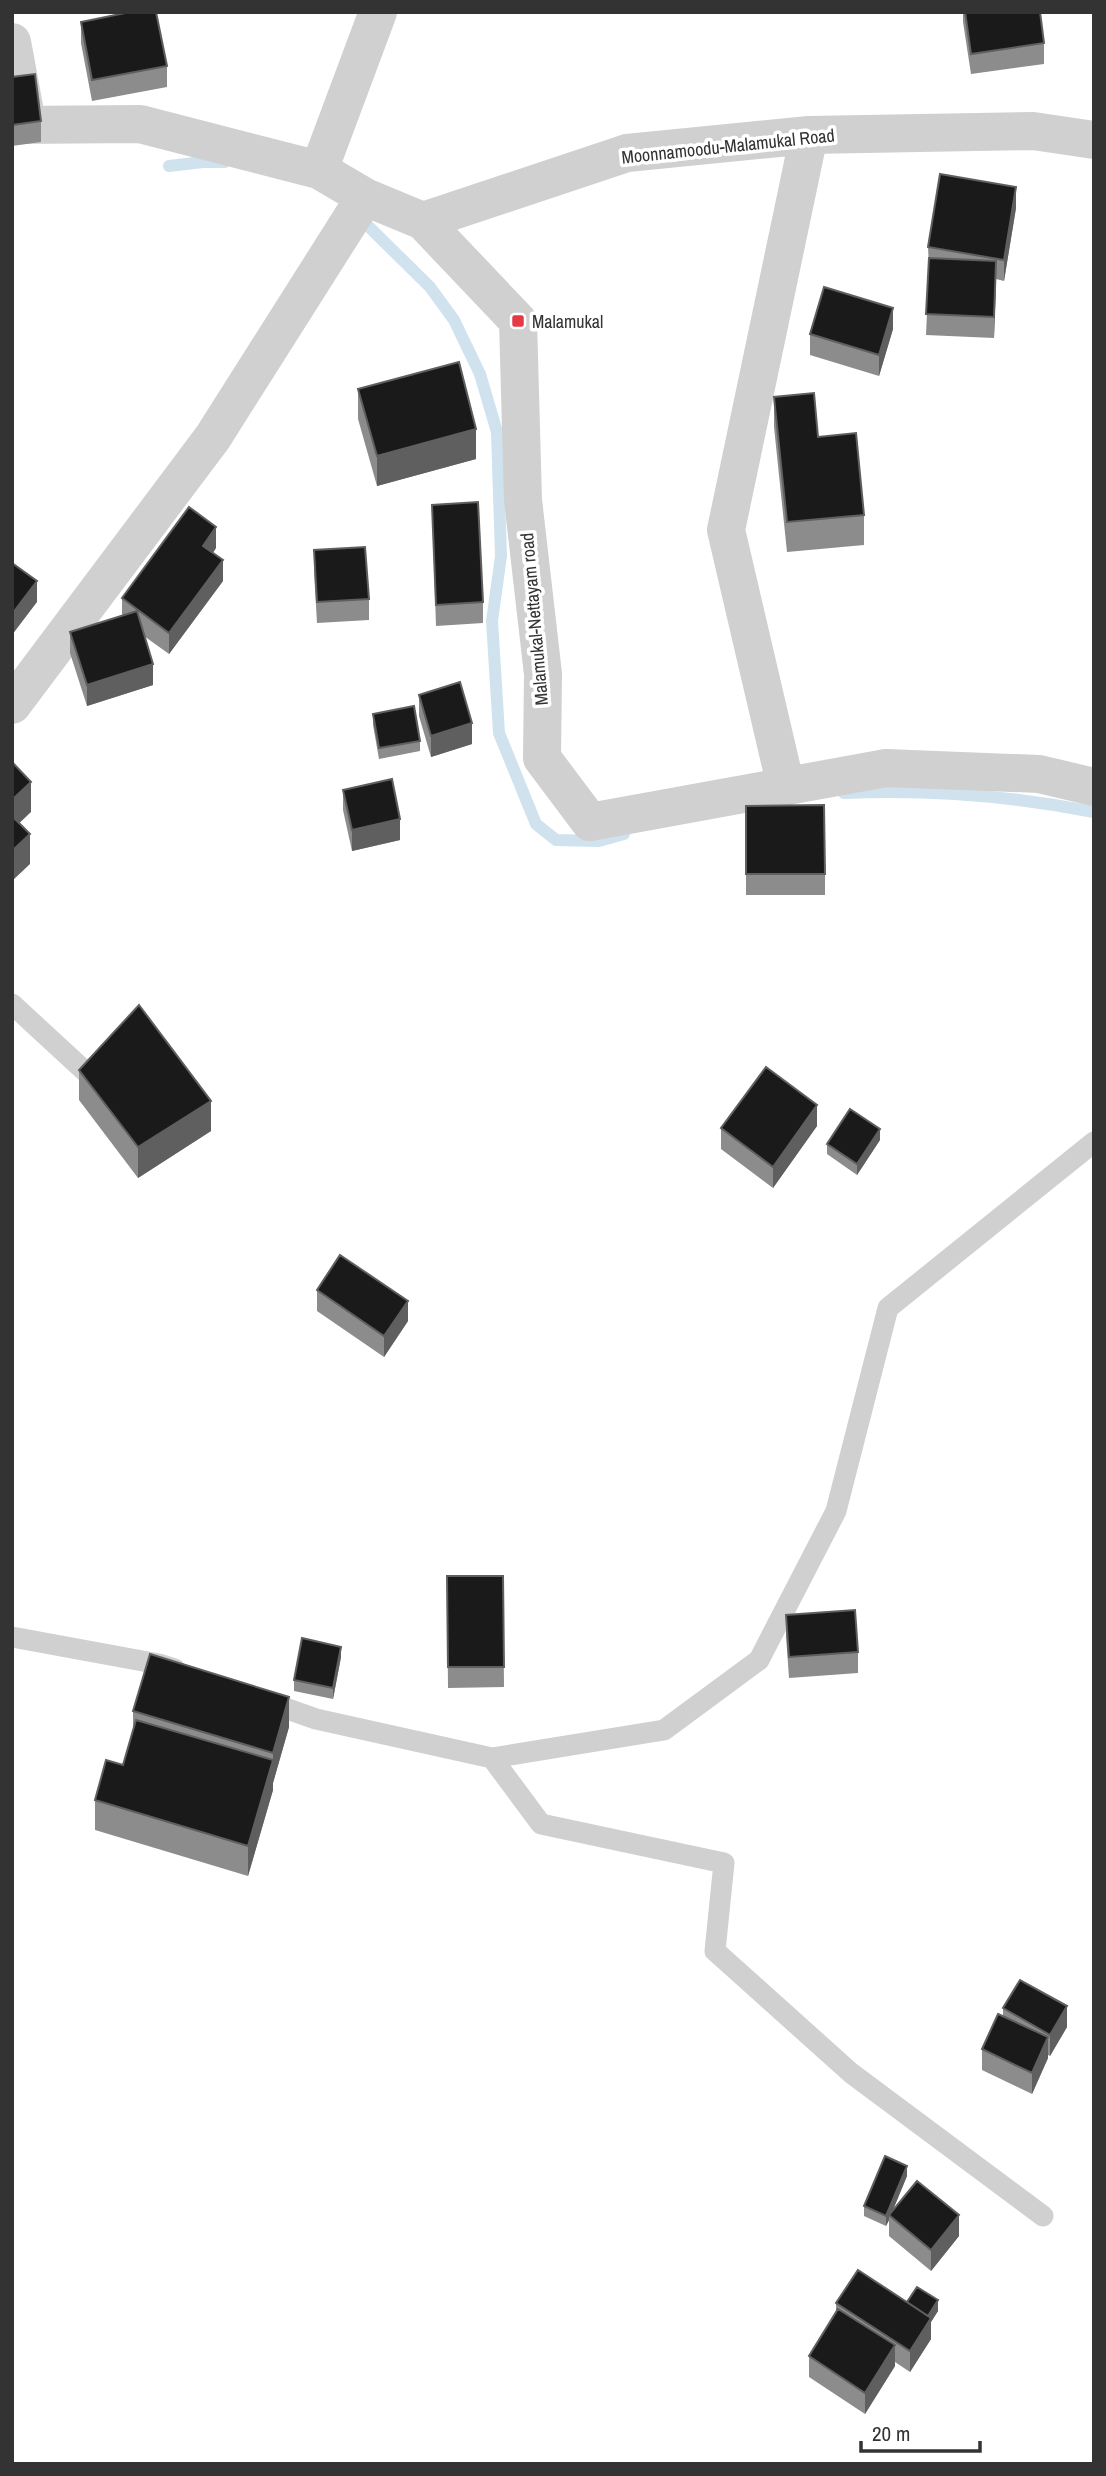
<svg xmlns="http://www.w3.org/2000/svg" width="1106" height="2476" viewBox="0 0 1106 2476" font-family="'Archivo Narrow',sans-serif">
<rect width="100%" height="100%" fill="#fff"/>
<g fill="none" stroke-linecap="round" stroke-linejoin="round">
<path stroke="#cfe2ee" stroke-width="12" d="M169,166L203,162H225
M363,221L430,287L454,320L480,374L497,432L501,556L492,621L499,733L536,824L556,840L599,841L624,834
M844,793C928,789 1012,796 1094,812"/>
<path stroke="#d0d0d0" stroke-width="21" d="M12,1004L89,1075
M12,1637L159,1664L175,1669
M265,1701L316,1719L492,1758L664,1730L759,1660L836,1511L888,1308L1094,1142
M492,1758L541,1824L724,1863L715,1951L851,2073L1043,2216"/>
<path stroke="#d0d0d0" stroke-width="38" d="M12,42L27,123
M12,125L140,124L319,170L365,197L423,221L627,153L809,135L1033,131L1094,140
M319,170L378,12
M423,221L518,321L523,500L543,674L542,758L590,822L886,768L1039,774L1094,787
M12,705L213,437L365,197
M786,787L726,530L809,135"/>
</g>
<path fill="#8c8c8c" d="M963,12H1040L1044,43V64L971,74L963,22Z
M81,22L167,66V87L92,101L81,43Z
M12,77L41,121V142L12,146Z
M1016,208L1004,281L996,279L994,338L926,335L929,268L928,247Z
M893,329L879,376L810,355V334Z
M358,389L476,459L377,486L358,419Z
M774,397L818,437L864,515V545L787,552L774,427Z
M432,505L483,602V623L436,626Z
M216,548L213,553L223,581L169,654L144,636L153,685L87,706L70,653V632L122,616V598Z
M314,550L369,599V620L317,623L314,571Z
M419,695L472,744L431,757L419,716Z
M373,714L420,741V751L379,759L373,725Z
M343,790L400,840L352,851L343,810Z
M746,806L825,874V895H746Z
M79,1070L211,1131L138,1178L79,1100Z
M817,1126L773,1188L721,1149V1128Z
M880,1140L857,1175L827,1154V1144Z
M317,1290L408,1321L384,1357L317,1311Z
M447,1576H503L504,1687L448,1688Z
M786,1615L858,1652V1673L789,1678L786,1636Z
M341,1657L333,1699L294,1691V1680Z
M133,1711L289,1727L273,1783V1790L248,1876L95,1830V1800L123,1765L133,1730Z
M1003,2008L1067,2027L1050,2056L1048,2055V2058L1032,2094L982,2070V2049L1003,2016Z
M907,2176L893,2210L959,2236L931,2271L889,2236V2220L886,2226L864,2216V2206Z
M836,2303L938,2311L931,2322V2339L910,2372L895,2362V2366L865,2414L809,2377V2356L836,2313Z"/>
<path fill="#5f5f5f" d="M1016,187V208L1004,281V260Z
M996,261V282L994,338V317Z
M893,308V329L879,376V355Z
M476,429V459L377,486V456Z
M216,527V548L203,567V546Z
M223,560V581L169,654V633Z
M37,581V602L12,635V614Z
M153,664V685L87,706V685Z
M472,723V744L431,757V736Z
M31,782V812L12,830V800Z
M400,819V840L352,851V830Z
M30,834V864L12,881V851Z
M211,1101V1131L138,1178V1147Z
M817,1105V1126L773,1188V1167Z
M880,1129V1140L857,1175V1164Z
M408,1301V1321L384,1357V1336Z
M341,1647V1657L333,1699V1688Z
M289,1697V1727L273,1783V1753Z
M273,1760V1790L248,1876V1846Z
M1067,2006V2027L1050,2056V2035Z
M1048,2037V2058L1032,2094V2073Z
M907,2166V2176L890,2217L889,2215V2220L886,2226V2216Z
M959,2215V2236L931,2271V2250Z
M938,2300V2311L931,2322V2339L910,2372V2351L926,2320Z
M895,2345V2366L865,2414V2393Z"/>
<path fill="#1a1a1a" stroke="#5f5f5f" stroke-width="2" d="M130,12H156L167,66L92,80L81,22Z
M965,12H1040L1044,43L971,54Z
M35,74L41,121L12,125V77Z
M940,174L1016,187L1004,260L928,247Z
M929,258L996,261L994,317L926,314Z
M824,287L893,308L879,355L810,334Z
M459,362L476,429L377,456L358,389Z
M814,393L818,437L856,433L864,515L787,522L774,397Z
M478,502L483,602L436,605L432,505Z
M189,507L216,527L203,546L223,560L169,633L122,598Z
M365,547L369,599L317,602L314,550Z
M12,563L37,581L12,614Z
M137,611L153,664L87,685L70,632Z
M460,682L472,723L431,736L419,695Z
M414,706L420,741L379,748L373,714Z
M12,762L31,782L12,800Z
M392,779L400,819L352,830L343,790Z
M824,805L825,874H746V806Z
M12,816L30,834L12,851Z
M139,1005L211,1101L138,1147L79,1070Z
M766,1067L817,1105L773,1167L721,1128Z
M850,1109L880,1129L857,1164L827,1144Z
M340,1255L408,1301L384,1336L317,1290Z
M447,1576H503L504,1667H448Z
M855,1610L858,1652L789,1657L786,1615Z
M302,1638L341,1647L333,1688L294,1680Z
M150,1654L289,1697L273,1753L133,1711Z
M136,1720L273,1760L248,1846L95,1800L106,1760L123,1765Z
M1020,1980L1067,2006L1050,2035L1003,2008Z
M998,2014L1048,2037L1032,2073L982,2049Z
M885,2156L907,2166L886,2216L864,2206Z
M917,2181L959,2215L931,2250L889,2215Z
M858,2270L931,2318L910,2351L836,2303Z
M917,2287L938,2300L928,2316L907,2302Z
M838,2309L895,2345L865,2393L809,2356Z"/>
<rect fill="#e63946" stroke="#fff" stroke-width="2.5" x="511" y="314" width="14" height="14" rx="3.5"/>
<g text-anchor="middle" dominant-baseline="central" stroke-width="7" stroke-linejoin="round" paint-order="stroke">
<g font-size="18" fill="#333" stroke="#fff">
<text transform="translate(728 146) rotate(-6)">Moonnamoodu-Malamukal Road</text>
<text transform="translate(534 619) rotate(-95)">Malamukal-Nettayam road</text>
</g>
<g font-size="18" fill="#333" stroke="#fff" text-anchor="start">
<text x="532" y="321">Malamukal</text>
</g>
</g>
<rect width="1106" height="2476" fill="none" stroke="#333333" stroke-width="28"/>
<path d="M861 2441v10h119v-10" fill="none" stroke="#333333" stroke-width="3.5"/>
<text x="872" y="2441" font-size="21" fill="#333333" stroke="#ffffff" stroke-width="5" paint-order="stroke">20 m</text>
</svg>
